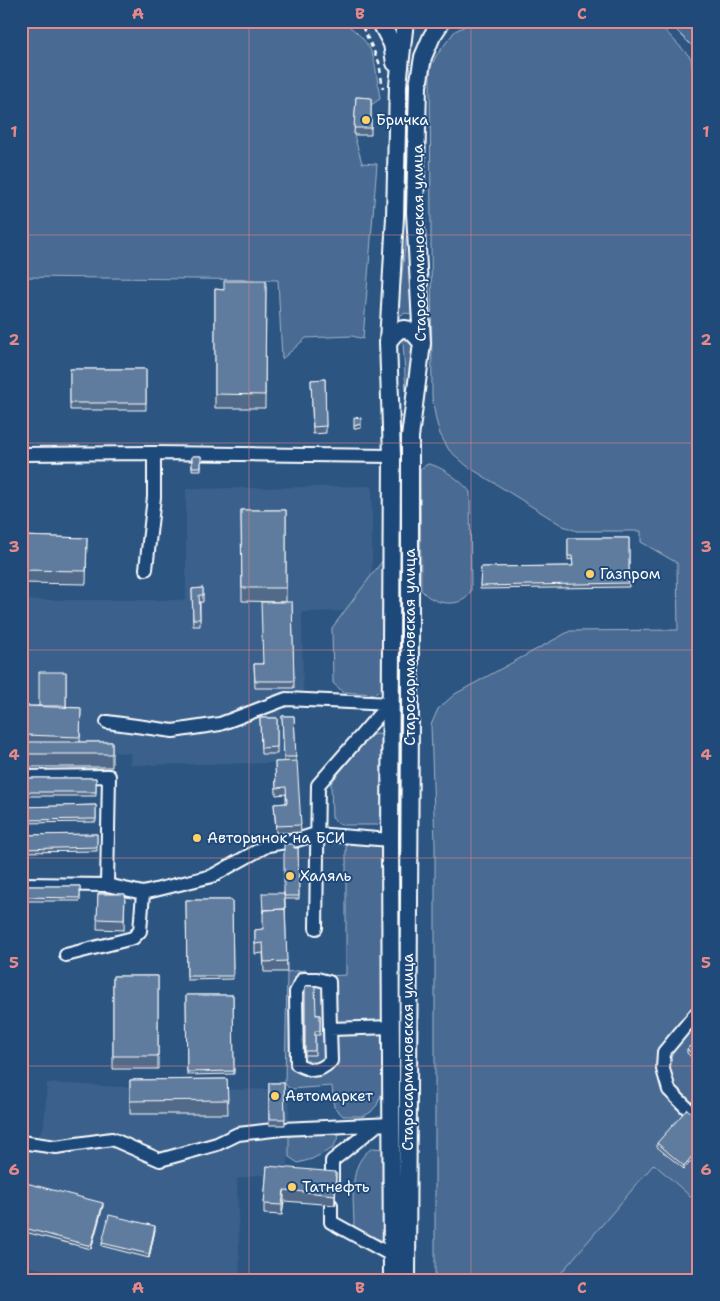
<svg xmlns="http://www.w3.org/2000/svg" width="720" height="1301" viewBox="0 0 720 1301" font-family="'Shantell Sans',sans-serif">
<rect width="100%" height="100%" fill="#2c5582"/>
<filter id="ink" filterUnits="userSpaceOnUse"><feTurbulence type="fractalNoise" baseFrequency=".02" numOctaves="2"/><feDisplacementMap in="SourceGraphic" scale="10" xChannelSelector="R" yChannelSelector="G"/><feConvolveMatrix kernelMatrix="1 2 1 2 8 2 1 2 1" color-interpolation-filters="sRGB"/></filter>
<g filter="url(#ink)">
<path fill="#3b618b" d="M372,486V584L351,611L302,612L303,705H281L283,763L131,765L130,753L21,749V600H186V489Z
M47,1083L181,1090L290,1089L288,1169L273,1176L256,1175L237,1179L240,1280H93L21,1265V1167L44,1126Z
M654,1164L699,1203V1280H555Z"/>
<path fill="#486b92" stroke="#a4b5c8" d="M21,21L205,23L342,21C378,46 374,60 380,99L371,105L356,104L354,135L362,163L377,164L363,339L352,336L306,338L282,359L278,280L21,277Z
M475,21H656L691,58L696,100H699V1204L654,1164L555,1280H435V844L431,725L438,709L455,694L570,631L678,630L677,563L641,542V531H577L563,526L467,466L449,450L440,434L436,420L432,397L430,69L436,56L455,31Z
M667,21H687L699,32V53Z
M408,222L414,315L406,313L397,316Z
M406,336L415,341L408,425L403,342Z
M428,464C440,465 463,482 470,492L471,590C465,610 430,605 421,589L420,469Z
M383,560L384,685L382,690L374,694L343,692L333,683L332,628Z
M377,734L384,735L387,818L377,825H341L332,818L331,783L369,736Z
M349,841L376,842L383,847L385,1085L377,1105L371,1112L364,1116H343L334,1107L332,1086L290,1089L285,1084L287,972L305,970L314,975L328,976L346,975V843Z
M341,1131L333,1148L312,1159L298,1163L289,1157V1136Z
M373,1148L384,1149L387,1240C375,1239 361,1237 354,1226C354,1201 347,1162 373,1148Z"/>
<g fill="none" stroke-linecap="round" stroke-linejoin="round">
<g stroke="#fff" stroke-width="16">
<path id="minor" d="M21,454L154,453L392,456
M146,569L154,497V453
M107,722L173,731L220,724L286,699L391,704
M21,777L109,776L107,885L21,884
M107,885L143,893L212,876L268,845L297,840L316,834L390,840
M316,928L318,785L378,716L391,704
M66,955L133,938L140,931L143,893
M699,1010L664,1052L663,1069L669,1090L699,1120
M330,1029L331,1061C319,1072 312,1072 297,1064L296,992L303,979H317L329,982L330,1029L392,1027
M21,1142L56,1147L112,1139L160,1160L217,1144L238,1134L282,1129L392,1124
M332,1182V1161L377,1125
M331,1205V1222L393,1256"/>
</g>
<g stroke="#fff" stroke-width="20">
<path id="major" d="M380,21L392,44L395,63
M388,342C401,323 409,326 422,343
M392,1280L390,840L392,456L388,342L395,217L398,85L405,21
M407,1280L410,718V437L422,343L415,212L418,86L423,57L432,36L442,21"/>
</g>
<path stroke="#fff" stroke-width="2.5" stroke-dasharray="5 4" stroke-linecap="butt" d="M356,21L361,24L379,62L383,89"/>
<use href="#minor" stroke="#1f4a7a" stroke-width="12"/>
<use href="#major" stroke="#1f4a7a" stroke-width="16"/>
</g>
<path fill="#516b89" stroke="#fff" d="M356,97L371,98V135H354Z
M266,281L265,408H215V289L224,290Z
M70,369H146V410H70Z
M325,379L326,433L313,434L311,380Z
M192,456H201V470H192Z
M241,510H286V602L242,601Z
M21,536L87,538L86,584L21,583Z
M568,538H629V587L480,589L481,567L573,566L572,559L568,560Z
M203,588V602H200V626H193L192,589Z
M292,602L294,688H255L254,664H262Z
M66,672V707L81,708L80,742H112V767H21V742H25L26,706H39Z
M282,716H294L296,761L301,832L276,833L274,804L286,803V794L276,795L275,762H284Z
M260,718H277V754H261Z
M21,778H96V796H21Z
M96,805V822L21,823V807Z
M97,834V851L21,852V835Z
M294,848H298L299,899H285L287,972H264L263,953L255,954V930L263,929L284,893Z
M21,886H80V901H21Z
M98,894H125L124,930L97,929Z
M186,900H232L233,979L187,980Z
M113,976H158V1069H113Z
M305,986L316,1015H320V1035H315V1055H305Z
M186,995H233L234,1074L187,1075Z
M699,1037V1065L687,1053V1049Z
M227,1079L228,1114H130V1080Z
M269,1083H284L285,1125H269Z
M699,1119V1152L684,1169L657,1147V1143Z
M267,1166L336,1182L335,1205L284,1201L282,1215L264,1214V1204Z
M21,1200L103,1206L91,1249L21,1231Z
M155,1230L149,1258L102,1246V1243Z"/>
<path fill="#42576f" stroke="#fff" d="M361,424V428L354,429V426Z
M699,1148V1152L684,1169V1166Z
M336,1172V1182L335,1205V1195Z
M284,1190V1201L282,1215V1205Z
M103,1203V1206L91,1249V1246Z
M155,1226V1230L149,1258V1254Z"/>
<path fill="#5e7c9f" stroke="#fff" d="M356,97L371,98V128H354Z
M224,281H266L265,395L215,394V289L224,290Z
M70,369H146V403H70Z
M325,379L326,426L313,427L311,380Z
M354,417L361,418V424L354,426Z
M192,456H201V467H192Z
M241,510H286V588H242Z
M21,536L87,538L86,571L21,570Z
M568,538H629V583L480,586L481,567L573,566L572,556H568Z
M203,588V595H199L200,619H193L192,589Z
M261,602H292L294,681H255L254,664H263Z
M39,672H66V706H39Z
M26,706L81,708L80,737L25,735Z
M282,716H294L296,757H284Z
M260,718H277V747L261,748Z
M21,742H112V754H21Z
M297,761L301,825L276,826L274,804L287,803L286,787L276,788L275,762Z
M21,778H96V792H21Z
M96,805V819L21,820V807Z
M97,834V847L21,849V835Z
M284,844H294V848H298L299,896H284Z
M21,886H80V898L21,897Z
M262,893H284L285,909L263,910V913Z
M98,894H125L124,920L97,919Z
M186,900H232L233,976H187Z
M285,909L287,961L264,962L263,943L255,944V930L263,929V910Z
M113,976H158V1056H113Z
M305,986H315L316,1015H320V1031H315V1051H305Z
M186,995H233L234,1071L187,1072Z
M699,1037V1061L687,1049Z
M227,1079L228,1100L130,1101V1080Z
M269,1083H284L285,1119H269Z
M687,1109L699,1119V1148L684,1166L657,1143Z
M267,1166L336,1172L335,1195L284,1190L282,1205L264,1204Z
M26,1183L103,1203L91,1246L21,1227V1200Z
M109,1215L155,1226L149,1254L102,1243Z"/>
</g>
<path fill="none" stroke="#e88989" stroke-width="1" stroke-opacity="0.55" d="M249,21V1280M471,21V1280M21,235H699M21,443H699M21,650H699M21,858H699M21,1066H699"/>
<g fill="#ffd166" stroke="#1f4a7a" stroke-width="2">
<circle cx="366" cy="120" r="5"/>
<circle cx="590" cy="574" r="5"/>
<circle cx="197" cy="838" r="5"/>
<circle cx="290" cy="876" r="5"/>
<circle cx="275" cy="1096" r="5"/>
<circle cx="292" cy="1187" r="5"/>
</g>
<g text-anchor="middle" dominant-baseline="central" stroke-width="4" stroke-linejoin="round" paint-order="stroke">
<g font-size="15" fill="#fff" stroke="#1f4a7a" text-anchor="start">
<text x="376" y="120">Бричка</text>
<text x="600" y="574">Газпром</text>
<text x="207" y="838">Авторынок на БСИ</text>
<text x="300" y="876">Халяль</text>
<text x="285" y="1096">Автомаркет</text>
<text x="302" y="1187">Татнефть</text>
</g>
<g font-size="15" fill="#fff" stroke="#1f4a7a">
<text transform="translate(419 243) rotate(-91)">Старосармановская улица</text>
<text transform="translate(410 647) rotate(-90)">Старосармановская улица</text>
<text transform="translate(408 1052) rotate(-90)">Старосармановская улица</text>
</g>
</g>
<rect width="720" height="1301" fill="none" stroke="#1f4a7a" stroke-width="55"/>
<rect x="28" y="28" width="664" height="1246" fill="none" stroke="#e88989" stroke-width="2"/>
<g font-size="16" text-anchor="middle" font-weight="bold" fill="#e88989">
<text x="138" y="19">A</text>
<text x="360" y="19">B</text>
<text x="582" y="19">C</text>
<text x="14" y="137">1</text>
<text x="706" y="137">1</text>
<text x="14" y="345">2</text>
<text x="706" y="345">2</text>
<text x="14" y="552">3</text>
<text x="706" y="552">3</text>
<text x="14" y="760">4</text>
<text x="706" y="760">4</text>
<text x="14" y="968">5</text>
<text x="706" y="968">5</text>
<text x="14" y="1175">6</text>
<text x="706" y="1175">6</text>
<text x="138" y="1293">A</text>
<text x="360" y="1293">B</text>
<text x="582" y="1293">C</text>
</g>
</svg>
